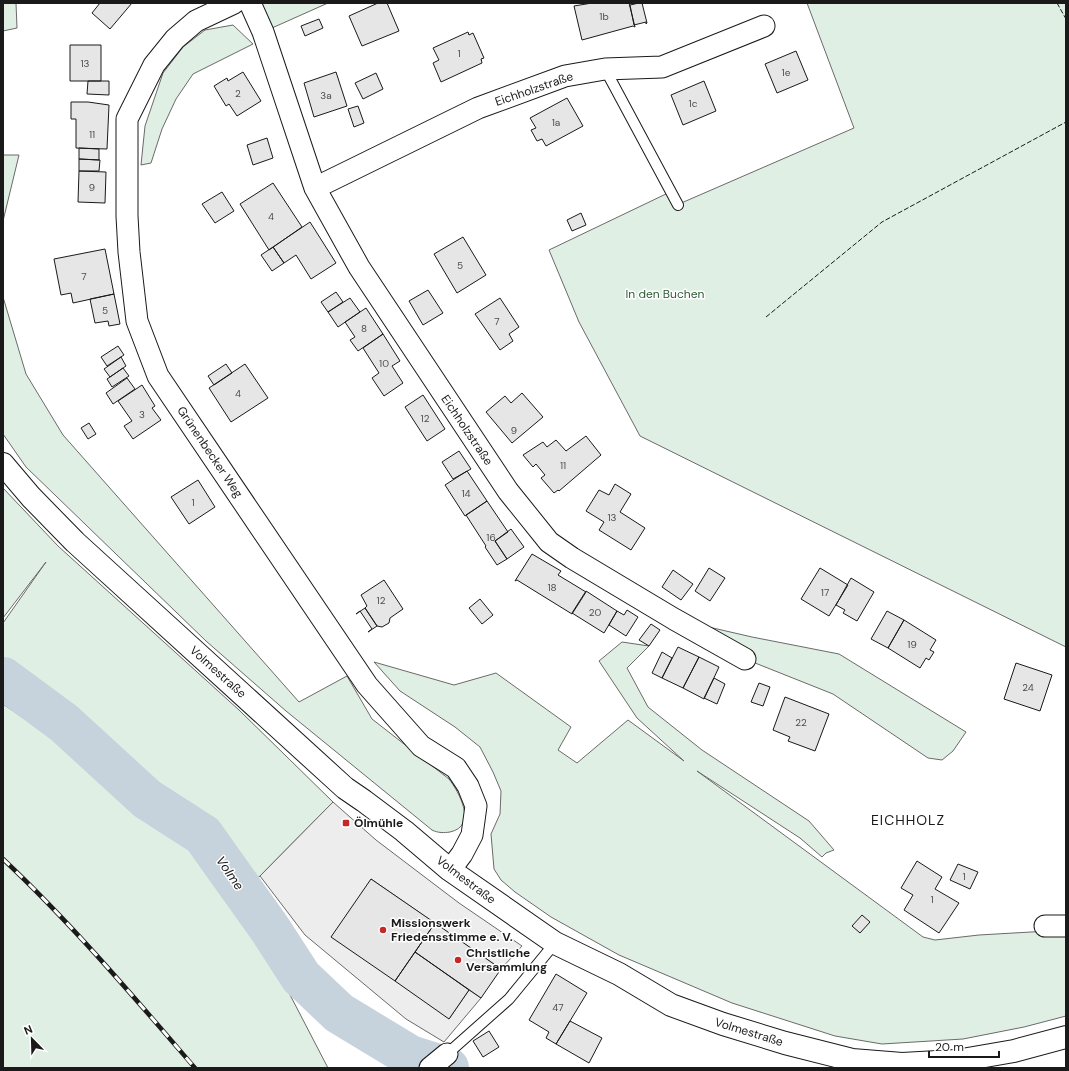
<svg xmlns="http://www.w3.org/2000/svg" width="1069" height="1071" viewBox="0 0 1069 1071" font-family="'DM Sans',sans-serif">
<rect width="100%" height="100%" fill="#fff"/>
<path fill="#e0efe3" stroke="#6a6a6a" d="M3,3H16L17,28L3,31Z
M250,3H328L263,32Z
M807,3H1066V647L640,436L579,322L549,250L668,193L679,204L854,128Z
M233,25L253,44L193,74L176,99L162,129L151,163L141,165L145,126L163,73L183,47L205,30Z
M3,155H19L3,221Z
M3,297L26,374L63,435L299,702L347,676L372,719L449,779C459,792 478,826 450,832C444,833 438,833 432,830L286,711L206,641L26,467L3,434Z
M3,488L58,546L239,710L333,802L260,876L249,884L217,833L153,797L130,770L3,657V623L46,562L3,618Z
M674,619L752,637L839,654L966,732L953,751L942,760L928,758L833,694L745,659Z
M622,642L649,646L627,668L648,707L702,750L809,821L834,850L826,853L822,857L800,838L697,771L923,937L935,940L979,935L1066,930V1016L1024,1027L963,1039L882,1044L835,1036L732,1003L619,955L551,917L515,892L501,880L494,869L491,834L500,814L501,791L493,772L480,747L455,727L400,691L374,662L454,685L496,673L571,727L558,750L577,763L628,720L684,761L637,718L599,661Z
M3,704L77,755L194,851L260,937L328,1068H3Z"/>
<path fill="#ededed" stroke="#6a6a6a" d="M333,802L376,840L459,903L522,946L501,969L371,879L449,1019L469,990L481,998L444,1042L406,1019L305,935L260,876Z"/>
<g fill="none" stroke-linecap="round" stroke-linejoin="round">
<path stroke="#c6d2dc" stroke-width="42" d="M3,678L64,723L147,799L203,835L270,929L301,977L339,1013L410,1056L448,1068"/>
</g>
<path fill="#e6e6e6" stroke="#1a1a1a" d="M100,3H132L110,29L92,13Z
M378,3H387L399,31L362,46L349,16Z
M592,3H629L635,27L633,26L582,40L574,6Z
M639,3H642L647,23L646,24V22L634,25L630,5Z
M319,19L323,28L305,36L301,26Z
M468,32L469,35L473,33L484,58L481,59L482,63L441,82L433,63L439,60L433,48Z
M70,45H101V81H70Z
M796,51L808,80L777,93L765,64Z
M243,72L261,101L237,116L229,104L226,106L214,86L227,78L228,81Z
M336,72L347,106L314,117L304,83Z
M376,73L383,89L363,99L355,83Z
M88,81H109V95L87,94Z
M704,81L716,111L683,125L671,95Z
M567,98L583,126L546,146L542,139L537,141L531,130L536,128L530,118Z
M71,102H88L109,105L107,149L76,148V119H71Z
M358,106L364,123L354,127L348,109Z
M267,138L273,158L253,165L247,145Z
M79,148L99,149V160L79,159Z
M79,159L100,160L99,171H79Z
M79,171L106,172L105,203L78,202Z
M273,183L302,227L269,250L240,204Z
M222,192L234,211L215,223L202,204Z
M581,213L586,225L572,231L567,220Z
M310,222L336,263L311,279L296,255L284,263L273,247Z
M463,237L486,275L457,293L434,254Z
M273,247L284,263L272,271L261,255Z
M105,249L114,294L73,303L71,293L61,295L54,259Z
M428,290L443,313L423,325L409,301Z
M336,292L343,302L328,312L321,302Z
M114,294L120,324L109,326L108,321L95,323L90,299Z
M350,298L360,312L338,327L328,312Z
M500,298L519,327L509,334L513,341L500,350L475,314Z
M366,308L383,334L358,351L350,340L355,337L345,322Z
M383,334L400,361L392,366L403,383L384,396L372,378L379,373L363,348Z
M118,346L124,355L107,366L101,357Z
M121,357L126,366L110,377L104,369Z
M226,364L232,373L214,385L208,376Z
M245,364L268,398L231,422L209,388Z
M123,368L129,376L112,387L107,379Z
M127,378L135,389L113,404L106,393Z
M142,385L155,406L152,408L161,420L133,439L124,426L132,421L118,401Z
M522,393L543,417L512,443L486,412L505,396L511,403Z
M423,395L445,429L427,441L405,407Z
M89,423L96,434L88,439L81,428Z
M586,436L601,455L559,491L558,490L554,493L541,478L545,475L536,464L533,467L523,455L543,442L547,447L556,440L566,451Z
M459,451L471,469L453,479L442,462Z
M467,471L487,501L465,516L445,485Z
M198,480L215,507L189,524L171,497Z
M615,484L631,494L620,512L645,528L631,550L599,530L604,522L586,511L599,490L609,495Z
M487,501L508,532L495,541L507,559L497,565L485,547L486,546L466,515Z
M511,529L524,547L507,559L495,541Z
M532,554L561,571L558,575L586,592L572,614L517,580L515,581Z
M709,568L725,578L710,601L695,591Z
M820,568L848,585L829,616L801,599Z
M673,570L693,584L681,600L662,587Z
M851,578L874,592L857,621L843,613L845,610L836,605Z
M384,580L403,609L390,618L389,623L382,627L377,626L365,608L367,606L361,595Z
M586,591L617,611L604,633L572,613Z
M480,599L493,615L482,624L469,608Z
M365,608L377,626L368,632L372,629L360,611L356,614Z
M627,610L638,617L626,636L609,625L617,611L624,615Z
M887,611L904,620L888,648L871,639Z
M904,620L936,640L930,650L934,652L929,660L926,658L920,668L888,648Z
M651,624L660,630L649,646L639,640Z
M678,647L699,657L683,688L662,678Z
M662,652L672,658L662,678L652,673Z
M699,657L719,667L704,699L683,688Z
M1016,663L1052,675L1040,711L1004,699Z
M714,678L725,684L717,704L704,698Z
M759,683L770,687L763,706L751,702Z
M785,697L829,714L815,751L788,741L790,737L773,730Z
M917,861L942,877L935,889L959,903L939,933L904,910L913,895L901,888Z
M958,864L978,872L970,889L950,880Z
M371,879L435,923L395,981L331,937Z
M862,915L870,922L860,933L852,926Z
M435,923L501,969L481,998L415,952Z
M415,952L469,990L449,1019L395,981Z
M556,974L587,993L556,1044L546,1038L549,1032L529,1020Z
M570,1021L602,1038L589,1063L556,1044Z
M489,1031L499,1047L483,1057L473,1041Z"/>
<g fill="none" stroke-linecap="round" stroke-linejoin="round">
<g stroke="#1a1a1a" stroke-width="12">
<path id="service" d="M605,69L678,205
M447,1054L509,999L555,943"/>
</g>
<g stroke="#1a1a1a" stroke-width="23">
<path id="minor" d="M234,3L196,21L175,39L154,65L127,119V216L129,252L137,321L158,376L367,685L421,746L456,768L468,786L476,806L472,835L462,854L450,870
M250,3L263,32L315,188L359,267L508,491L549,542L572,558L674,619L745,659
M315,188L478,108L565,76L605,69L662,67L764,26
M1045,926H1066
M430,1068L447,1054"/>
</g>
<g stroke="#1a1a1a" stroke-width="24">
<path id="primary" d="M3,464L31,497L75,542L345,788L364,801L404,831L450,870L555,943L619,974L671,1005L723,1024L785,1043L852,1060L902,1064L956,1061L1014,1051L1066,1037"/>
</g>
<use href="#service" stroke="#fff" stroke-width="10"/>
<use href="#minor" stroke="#fff" stroke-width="21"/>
<use href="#primary" stroke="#fff" stroke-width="22"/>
<g stroke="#1a1a1a" stroke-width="4.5">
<path id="rail" d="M3,859C72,924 133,996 195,1068"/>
</g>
<use href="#rail" stroke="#fff" stroke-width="3" stroke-dasharray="9" stroke-linecap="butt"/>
<path stroke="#1a1a1a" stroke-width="1" stroke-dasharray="5 2" stroke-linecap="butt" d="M1057,3L1066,19
M766,317L882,222L1066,122"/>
</g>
<g fill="#c62828" stroke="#fff" stroke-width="1.5">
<rect x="342" y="819" width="8" height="8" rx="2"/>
<circle cx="383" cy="930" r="4"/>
<circle cx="458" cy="960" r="4"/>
</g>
<g text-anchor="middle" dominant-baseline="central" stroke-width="3" stroke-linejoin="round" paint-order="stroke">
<g font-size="10" fill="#4d4d4d">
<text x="604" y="16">1b</text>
<text x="459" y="53">1</text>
<text x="85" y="63">13</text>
<text x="786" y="72">1e</text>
<text x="238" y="93">2</text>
<text x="326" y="95">3a</text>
<text x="693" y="103">1c</text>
<text x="556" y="122">1a</text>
<text x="92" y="134">11</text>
<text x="92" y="187">9</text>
<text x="271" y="216">4</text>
<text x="460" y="265">5</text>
<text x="84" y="276">7</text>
<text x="105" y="310">5</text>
<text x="497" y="321">7</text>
<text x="364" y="328">8</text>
<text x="384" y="363">10</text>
<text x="238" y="393">4</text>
<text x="142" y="414">3</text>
<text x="425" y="418">12</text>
<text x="514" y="430">9</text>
<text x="563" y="465">11</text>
<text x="466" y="493">14</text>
<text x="193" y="502">1</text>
<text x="612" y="517">13</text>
<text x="491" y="537">16</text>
<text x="552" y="587">18</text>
<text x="825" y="592">17</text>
<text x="381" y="600">12</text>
<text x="595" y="612">20</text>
<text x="912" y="644">19</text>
<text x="1028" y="687">24</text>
<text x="801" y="722">22</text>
<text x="964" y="876">1</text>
<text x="932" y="899">1</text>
<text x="558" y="1007">47</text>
</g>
<g font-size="12" fill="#1a1a1a" stroke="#fff">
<text transform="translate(534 89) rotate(-19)">Eichholzstraße</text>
<text transform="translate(467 430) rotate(56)">Eichholzstraße</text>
<text transform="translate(210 452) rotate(56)">Grünenbecker Weg</text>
<text transform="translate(218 672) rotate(42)">Volmestraße</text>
<text transform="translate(466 880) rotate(37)">Volmestraße</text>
<text transform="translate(749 1032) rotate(17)">Volmestraße</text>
</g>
<g font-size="12" fill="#2b5a34" stroke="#fff">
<text x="665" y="294">In den Buchen</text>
</g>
<g font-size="12" font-weight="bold" fill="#1a1a1a" stroke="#fff" text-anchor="start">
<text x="354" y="823">Ölmühle</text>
<text x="391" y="923">Missionswerk<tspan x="391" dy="14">Friedensstimme e. V.</tspan></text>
<text x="466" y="953">Christliche<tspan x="466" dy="14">Versammlung</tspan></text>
</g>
<g font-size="13" font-style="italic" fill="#1a1a1a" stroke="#fff">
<text transform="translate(230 873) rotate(55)">Volme</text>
</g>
<g font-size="14" letter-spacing="1" fill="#1a1a1a" stroke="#fff">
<text x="908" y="820">EICHHOLZ</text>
</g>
</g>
<rect width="1069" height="1071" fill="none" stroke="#1a1a1a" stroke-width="8"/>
<g transform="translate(32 1039) rotate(337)" stroke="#ffffff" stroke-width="3" paint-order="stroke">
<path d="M0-3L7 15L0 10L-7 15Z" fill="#1a1a1a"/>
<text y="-6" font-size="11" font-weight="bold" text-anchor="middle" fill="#1a1a1a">N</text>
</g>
<path d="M929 1051v6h70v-6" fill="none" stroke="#1a1a1a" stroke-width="2"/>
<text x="935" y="1051" font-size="12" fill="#1a1a1a" stroke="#ffffff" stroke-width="3" paint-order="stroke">20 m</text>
</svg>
